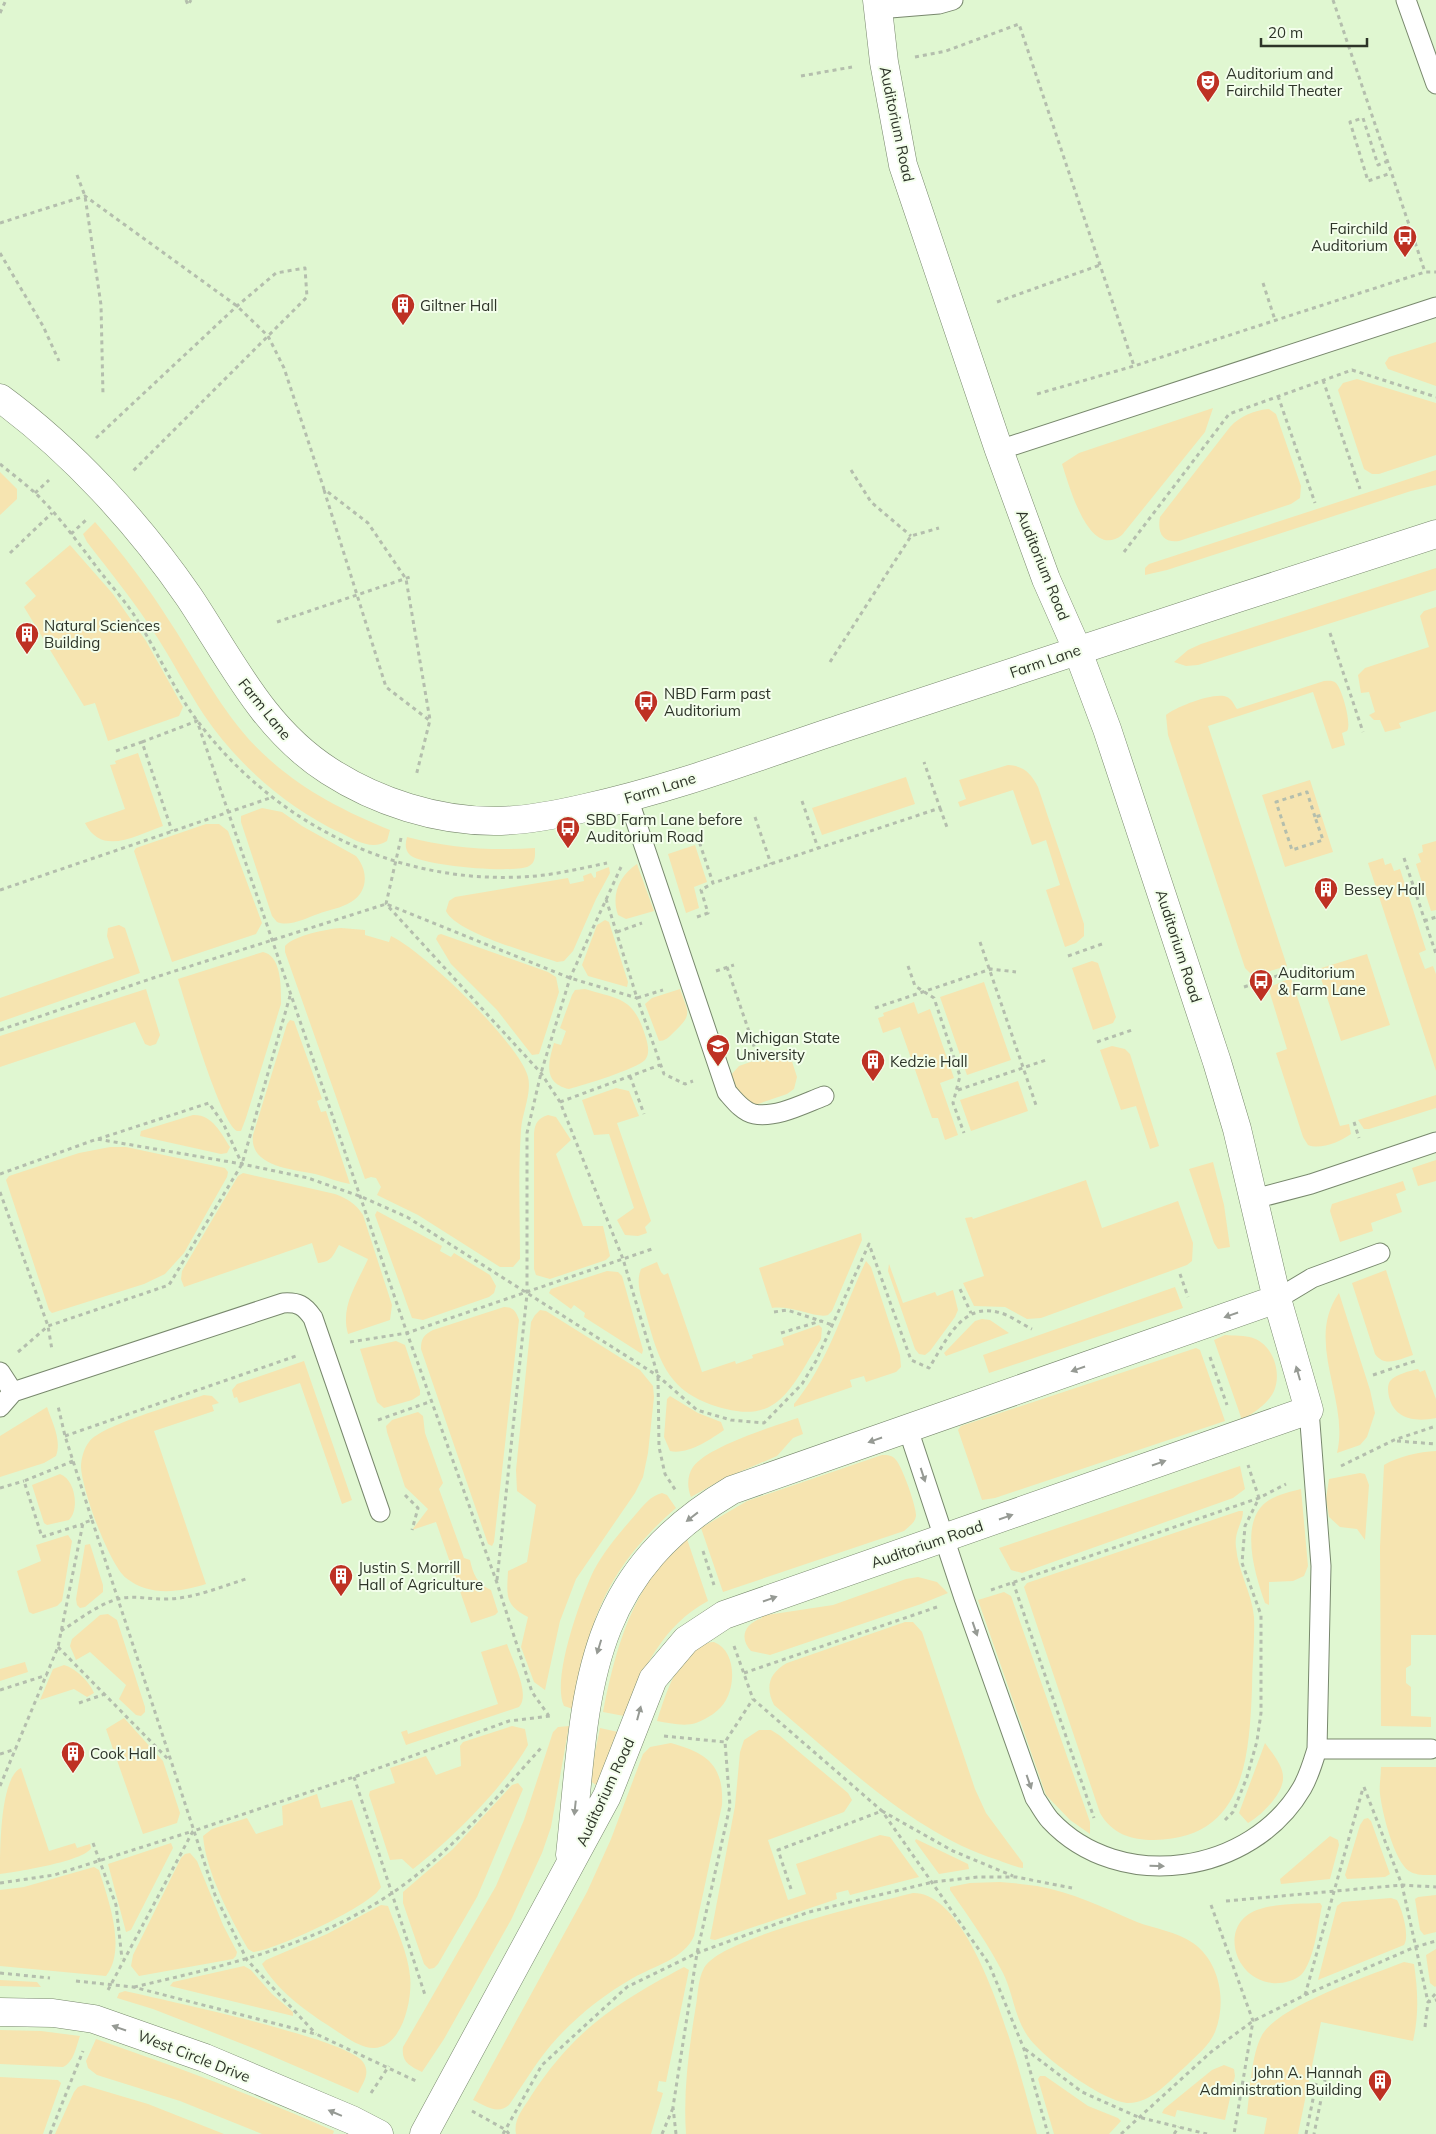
<svg xmlns="http://www.w3.org/2000/svg" width="1436" height="2134" viewBox="0 0 1436 2134" font-family="Mulish,sans-serif">
<rect width="100%" height="100%" fill="#f3feeb"/>
<path fill="#e0f7d1" d="M0,0H1436V2134H0Z"/>
<path fill="#f6e4b0" d="M1436,342V386L1388,369L1385,363L1389,357Z
M1357,379L1436,403V455L1379,474H1372L1364,469L1338,390L1343,383Z
M1213,408L1205,432L1122,535C1089,561 1069,485 1062,464L1079,453Z
M1269,409L1276,414L1301,486L1300,498L1291,504L1179,541C1163,543 1157,533 1160,517L1230,427C1240,416 1255,410 1269,409Z
M1436,470V485L1411,491L1167,570L1145,575V568L1149,564Z
M0,472L17,489V499L0,515Z
M95,522C123,554 148,587 170,622C201,669 227,723 270,760C306,792 346,812 390,830L387,841C372,851 355,840 341,833C287,808 237,764 204,715C187,689 173,662 157,637C136,604 111,573 87,542L83,534Z
M70,545L113,594L146,641L183,707L179,716L108,741L95,703L84,706L24,607L36,596L25,583Z
M1436,568V590L1198,665L1186,666L1174,662L1188,650L1201,644Z
M1436,607V711L1399,723L1401,728L1385,732L1380,720H1374L1369,715L1375,712L1369,692L1361,693L1358,675L1365,668L1429,647L1420,616L1424,611Z
M1324,681C1329,681 1332,680 1336,683C1342,689 1352,724 1347,731L1342,733L1345,745L1332,749L1313,692L1208,726L1287,966L1253,976L1245,968L1168,735L1166,715C1175,707 1216,691 1227,697C1232,699 1234,705 1237,709Z
M138,753L163,826C136,835 102,857 85,823L125,809L110,765L116,764L115,761Z
M1008,765C1024,766 1031,773 1038,787L1084,924V936L1076,943L1065,947L1046,890L1060,885L1046,840L1032,845L1013,790L960,807L958,802L966,799L959,780Z
M906,777L915,804L822,835L812,808Z
M1310,780L1333,852L1285,867L1262,795Z
M262,808L282,812L302,826L356,856C368,870 369,891 351,902C342,908 328,910 318,914C306,918 290,927 277,922L272,916L241,822V816Z
M206,824H219L228,831L262,923L256,934L172,962L134,851L136,848Z
M407,837C450,848 491,851 535,848C535,855 536,862 529,866C517,874 422,866 410,855C405,850 405,844 407,837Z
M1436,841V910L1431,911L1416,864L1421,862L1418,854L1423,852L1422,845Z
M695,845L707,882L694,887L699,908L686,913L668,854Z
M1383,858L1385,865L1391,863L1394,871L1400,869L1426,950L1419,953L1425,969L1433,966L1436,974V1071L1368,863Z
M637,864L654,911L626,919L618,915C611,895 619,876 637,864Z
M609,867L610,873L596,899L573,951L564,961L557,962C533,954 455,932 446,911L449,901L455,897L568,878L570,884L584,881L583,876L591,873L594,878L596,877V872Z
M605,920L609,922L628,982L627,987L588,976L582,965L597,925Z
M119,925L125,928L140,973L0,1022V998L114,958L107,936L108,928Z
M341,928L365,930V935L389,942L391,936C422,950 520,1044 528,1077C532,1093 522,1113 521,1130C518,1172 520,1216 520,1259L513,1267H500L418,1215L377,1195L381,1187L376,1178L371,1177L365,1179L285,952V946C295,935 327,929 341,928Z
M441,934L548,972L556,977L559,992L539,1054L532,1055L497,1010L451,964L436,939L438,935Z
M263,952C282,956 281,988 281,1004L246,1118L241,1131H237C220,1122 186,1004 178,979Z
M1367,954L1390,1025L1341,1041L1318,969Z
M1092,961L1098,963L1116,1017L1113,1023L1093,1030L1072,968Z
M1291,978L1340,1126L1349,1124L1351,1134C1340,1142 1320,1150 1308,1145L1303,1137L1276,1053L1287,1049L1269,990L1272,986Z
M984,982L1011,1060L967,1075L940,997Z
M146,989L160,1035L156,1044L150,1046L145,1044L135,1022L0,1067V1036Z
M585,989C622,1000 634,998 646,1038C648,1045 650,1054 645,1060C636,1069 584,1085 569,1089C543,1083 548,1063 554,1043L561,1045L566,1031L560,1028L572,995L575,990Z
M680,989C689,1015 693,1014 672,1034C668,1038 665,1041 659,1041L645,1004L652,998Z
M914,1002L918,1014L930,1009L954,1078L940,1083L958,1135L945,1140L938,1118H932L900,1027L883,1033L878,1018L884,1016L883,1013Z
M290,1020L294,1021L322,1099L317,1101L321,1112L326,1111L350,1184C338,1182 327,1177 315,1174C293,1169 249,1167 253,1135L287,1024Z
M1112,1046L1125,1049L1130,1054L1159,1146L1150,1149L1136,1106L1121,1110L1100,1050Z
M788,1049L797,1077L794,1089L787,1094L755,1105L740,1102L730,1076L739,1066Z
M1018,1081L1028,1111L971,1131L960,1100Z
M616,1088L629,1091L639,1116L617,1123L651,1221L645,1227L647,1233L638,1236L625,1235L617,1220L634,1208L609,1134L594,1135L582,1100Z
M1436,1095V1108L1369,1129H1364L1358,1120Z
M193,1115C212,1114 221,1133 230,1147L227,1153L221,1154L140,1136L141,1131Z
M548,1115L556,1117L571,1140L556,1154L583,1226H603L610,1256L606,1260L550,1279L536,1275L534,1269V1133C535,1123 538,1118 548,1115Z
M110,1147H126L225,1168L228,1172L227,1177L184,1253L165,1274L144,1284L52,1313L49,1310L6,1180L9,1176L79,1153Z
M1436,1160V1181L1418,1186L1412,1168Z
M1213,1162L1224,1205L1230,1247L1218,1249L1214,1243L1189,1169Z
M243,1173L335,1194C348,1199 355,1203 363,1215L392,1305L390,1320L348,1334C340,1306 357,1284 368,1259L339,1245C333,1255 332,1262 318,1263L312,1243L184,1287L181,1279L182,1271L238,1176Z
M1086,1180L1102,1228L1178,1201L1193,1243L1192,1261L1187,1265L1041,1318L1027,1319L1005,1307L974,1306L963,1283L984,1276L965,1218L972,1217L973,1219Z
M1403,1181L1406,1190L1396,1194L1402,1212L1371,1223L1373,1231L1340,1242L1330,1211L1332,1204Z
M377,1211L442,1246L440,1251L451,1257L454,1253L490,1275L496,1286L494,1293L489,1297L423,1320L412,1318L375,1215Z
M861,1233L862,1240L832,1311L828,1315C817,1319 792,1305 772,1308L759,1268Z
M866,1261L871,1267L900,1355L901,1367L896,1372L866,1382L864,1376L850,1380L852,1387L794,1407V1404C828,1363 843,1309 866,1261Z
M657,1262L661,1272L664,1275L668,1273L702,1372L735,1361L736,1364L753,1358L752,1355L784,1345L782,1338L819,1325L822,1328L821,1339C809,1358 793,1392 774,1404C759,1414 743,1413 726,1409C670,1395 660,1366 646,1314C642,1299 635,1284 641,1269Z
M889,1264L903,1303L935,1292L937,1296L953,1290L958,1310L955,1317L930,1351L925,1355L919,1354L915,1349L888,1271Z
M1386,1270L1413,1355C1400,1359 1385,1368 1375,1354L1352,1283Z
M607,1271L618,1272L622,1276L643,1350L642,1354L584,1317L585,1313L574,1305L571,1309L549,1293L551,1289Z
M1175,1287L1183,1308L989,1373L983,1355Z
M1339,1293L1370,1390L1375,1413L1367,1437L1360,1445L1337,1453C1350,1400 1304,1342 1339,1293Z
M504,1307C513,1307 516,1311 519,1320L494,1542L492,1546L488,1544L421,1349C421,1338 424,1335 433,1330Z
M540,1310L546,1311L640,1370L653,1386L654,1397L648,1453L643,1477L635,1493L576,1579L560,1621L545,1690L534,1682L521,1647L528,1617C504,1605 507,1595 508,1571L527,1562L536,1505L517,1491L516,1470L531,1322L535,1315Z
M982,1319L990,1320L1009,1333L946,1356L944,1353L975,1321Z
M1225,1335C1234,1336 1245,1335 1253,1338C1273,1345 1282,1372 1274,1391C1268,1404 1253,1413 1242,1420L1214,1340Z
M396,1341L405,1345L420,1390V1395L412,1400L384,1408L377,1402L360,1349Z
M1196,1348L1200,1350L1225,1421L995,1498L982,1500L958,1430L961,1426Z
M304,1361L352,1500L342,1504L300,1383L239,1403L237,1397L234,1398L232,1390L237,1384Z
M1418,1369L1420,1372L1425,1370L1436,1399V1418C1416,1422 1395,1420 1389,1397C1388,1392 1387,1386 1390,1381C1396,1374 1410,1371 1418,1369Z
M204,1395L212,1396L219,1403L212,1405L214,1411L154,1431L206,1584C180,1592 150,1597 126,1578C109,1564 82,1490 81,1467C81,1459 84,1448 89,1442C101,1425 181,1403 204,1395Z
M670,1396L698,1413L721,1422L724,1430C710,1440 687,1455 670,1451L664,1437L667,1399Z
M47,1407C52,1422 62,1440 56,1456L44,1463L0,1477V1436Z
M418,1412L423,1416L425,1433L443,1483L439,1489L464,1558L470,1560C473,1574 477,1584 491,1590L498,1612L495,1615L471,1623L436,1522L412,1530L428,1509L405,1487L387,1432L386,1426L392,1420Z
M798,1418L803,1434L793,1438L777,1456L723,1479L691,1497C687,1487 687,1476 693,1467C707,1447 774,1426 798,1418Z
M1436,1451V1635H1411V1665L1406,1668V1683L1411,1687V1716L1431,1717V1727L1381,1726L1380,1547L1384,1465C1399,1456 1419,1452 1436,1451Z
M882,1455C888,1455 892,1455 896,1460C902,1466 917,1508 916,1516C915,1523 909,1526 904,1531L723,1592L701,1528L747,1501Z
M1240,1466L1245,1489L1233,1498L1022,1573L1011,1570L999,1548Z
M1360,1473L1365,1474L1369,1485L1365,1540L1357,1529L1340,1527L1329,1517L1326,1499L1329,1479Z
M60,1474C75,1479 80,1509 69,1520L47,1525L44,1523L32,1485Z
M1301,1489L1308,1566L1304,1576L1293,1581L1269,1582V1605L1265,1603C1256,1577 1239,1525 1265,1503C1275,1495 1289,1492 1301,1489Z
M662,1493L667,1495L676,1508C606,1569 589,1620 573,1709L564,1706C551,1679 581,1597 594,1570C605,1550 621,1531 636,1514C643,1506 650,1496 662,1493Z
M1239,1511H1243C1243,1523 1234,1531 1236,1547C1238,1572 1252,1593 1254,1617C1255,1641 1252,1665 1252,1689C1249,1760 1244,1839 1154,1840C1131,1840 1112,1834 1100,1813L1024,1587L1027,1583Z
M68,1535L72,1541L62,1601L57,1606L33,1614L29,1612L17,1571L41,1561L36,1545Z
M687,1539L708,1601C663,1625 642,1670 624,1716L603,1712C612,1666 623,1622 648,1582C658,1566 674,1553 687,1539Z
M90,1544L103,1585V1592L85,1607L80,1608L77,1605L76,1599L85,1545Z
M918,1577L937,1582L948,1593L921,1604L770,1655L751,1651C739,1638 744,1624 762,1618L761,1616L833,1605L906,1579Z
M1004,1592L1011,1596L1090,1822V1834L1070,1820L1046,1795L978,1600Z
M108,1614L117,1620L145,1707V1712L141,1716L136,1715L119,1699L126,1685L90,1652L76,1660L70,1646L72,1639L100,1615Z
M905,1622H913L922,1632L975,1789L986,1813L1023,1863V1868C1015,1867 1006,1863 998,1860C914,1834 841,1761 774,1705C765,1687 769,1673 787,1663Z
M714,1642C735,1650 736,1682 726,1700C720,1711 707,1719 696,1723C684,1727 669,1723 657,1721C666,1694 680,1644 714,1642Z
M507,1644C512,1660 531,1694 519,1707L406,1745L401,1732L407,1730L408,1734L498,1704L481,1652Z
M25,1662L28,1672L0,1681V1669Z
M64,1665C75,1668 90,1682 94,1693L87,1697L74,1689L40,1700L53,1669Z
M124,1718L163,1761L180,1813L177,1823L143,1834L106,1729Z
M512,1726L525,1729L528,1745C504,1787 452,1839 413,1869L402,1859L390,1860L369,1795L370,1791L395,1783L390,1768L426,1756L436,1775L461,1766L460,1746L463,1742Z
M569,1726L551,1827L542,1853L511,1920L444,2039L422,2072C410,2066 401,2062 403,2047L496,1886L524,1820L553,1732L558,1727Z
M600,1728L618,1732L599,1782L596,1785L590,1781V1776Z
M759,1730H771L779,1735L848,1793L852,1800L844,1812L768,1840L788,1900L806,1894L796,1864L880,1835L890,1837L919,1877L850,1895L848,1890L836,1893L837,1899L715,1940L710,1939L735,1806L740,1752L744,1740Z
M671,1743C707,1753 724,1765 722,1805L694,1936C684,1959 654,1966 633,1978C603,1995 573,2019 551,2045C535,2064 523,2085 509,2105C497,2115 486,2106 473,2100L587,1892L611,1839L643,1754L650,1747Z
M1265,1743C1282,1766 1292,1777 1272,1802C1264,1811 1258,1817 1248,1823L1239,1813Z
M1381,1767H1436V1875C1427,1875 1417,1876 1409,1871C1394,1861 1382,1812 1380,1794C1379,1785 1381,1776 1381,1767Z
M21,1768L49,1851L75,1843L77,1848L90,1844L91,1848C85,1861 16,1872 0,1874C0,1850 0,1777 21,1768Z
M518,1783L523,1789L477,1897L438,1964L434,1968L429,1969L424,1964L403,1903V1892L453,1849L512,1785Z
M317,1794L321,1808L352,1800L381,1887C373,1905 273,1951 253,1952L248,1949C230,1917 206,1872 203,1836L212,1829L247,1818L256,1834L283,1825L282,1806Z
M1368,1818L1371,1821L1390,1874L1385,1877L1347,1879L1345,1875L1360,1825L1364,1819Z
M1330,1836L1338,1840L1339,1845L1330,1879L1281,1884L1280,1879Z
M916,1839L968,1864L969,1869L939,1874L915,1841Z
M171,1843L173,1848L131,1930L126,1932L108,1864Z
M190,1853L197,1861L223,1925L237,1952L236,1956L233,1959L139,1976L131,1966L133,1955L181,1858L185,1854Z
M94,1867L99,1870C108,1899 127,1949 106,1976L0,1966V1890L24,1887Z
M1000,1882C1012,1883 1025,1884 1037,1886C1072,1892 1104,1908 1137,1922C1155,1929 1176,1931 1193,1943C1220,1962 1227,2002 1215,2032C1209,2046 1197,2055 1186,2066C1170,2080 1151,2104 1127,2103C1107,2101 1070,2075 1055,2063C1044,2054 1030,2042 1024,2030C1014,2012 1012,1991 1003,1973C988,1944 969,1917 950,1890V1887L970,1883Z
M913,1893C978,1892 1022,2083 1037,2134H686C683,2091 689,2048 696,2005C698,1993 698,1979 704,1968C720,1937 875,1903 913,1893Z
M1436,1895V1932L1424,1935L1420,1930L1415,1899L1418,1897Z
M1391,1898L1397,1900C1402,1909 1410,1936 1404,1945L1318,1980L1337,1906L1342,1902Z
M1320,1903L1322,1906C1318,1924 1314,1962 1301,1975C1294,1981 1282,1984 1272,1983C1232,1979 1218,1921 1260,1909C1278,1903 1301,1904 1320,1903Z
M381,1905L388,1906C396,1928 408,1953 410,1976C413,2000 401,2056 366,2047C352,2043 339,2032 326,2024C303,2009 276,1989 262,1964L266,1960L327,1934Z
M1436,1949V1986L1435,1987L1430,1983L1426,1955Z
M1404,1962L1414,1964C1418,1991 1419,2015 1413,2041L1321,2022L1298,2134H1264L1267,2118L1247,2114C1250,2092 1251,2055 1262,2035C1278,2006 1371,1975 1404,1962Z
M244,1966L251,1970L272,1994L293,2012V2016L170,1986L173,1982Z
M684,1967L689,1970L666,2082L659,2081L657,2091L663,2093L651,2134H516C513,2119 524,2108 531,2096C574,2030 616,2003 684,1967Z
M0,1980L37,1982L41,1987L0,1986Z
M125,1991C163,2000 346,2038 363,2062C371,2073 363,2083 358,2093L258,2050L153,2009L117,1998L119,1993Z
M0,2030L41,2031L80,2036C76,2047 74,2062 63,2067L0,2064Z
M96,2039C177,2067 256,2096 334,2131L333,2134H262L180,2101L97,2075L88,2068L86,2061Z
M1224,2065L1234,2069L1235,2076L1225,2120L1177,2110L1175,2117L1162,2113L1164,2109L1212,2070Z
M1040,2076H1045L1088,2106L1118,2118L1121,2121L1109,2134H1054L1038,2079Z
M0,2077L58,2080L61,2083L43,2134H0Z
M84,2085L148,2104L224,2134H55L74,2092L78,2087Z"/>
<g fill="none" stroke-linecap="round" stroke-linejoin="round">
<g stroke="#78886d" stroke-width="21">
<path id="lane" d="M1406,0L1436,84
M878,9L939,4L953,0
M999,450L1436,307
M628,798L727,1092C734,1100 743,1112 754,1114C777,1118 803,1104 824,1096
M1254,1199L1311,1184L1436,1142
M1277,1299L1312,1278L1380,1253
M0,1372L13,1392
M0,1407L13,1392L283,1303C298,1302 304,1305 313,1318L380,1512
M908,1429L964,1598L1035,1798C1040,1805 1044,1813 1050,1820C1120,1895 1252,1874 1302,1788C1309,1776 1313,1762 1317,1749L1321,1566L1309,1410
M1317,1749H1431"/>
</g>
<g stroke="#78886d" stroke-width="29">
<path id="street" d="M570,1855C587,1698 580,1580 732,1490L1277,1299
M0,2012L53,2013L94,2019L205,2058L352,2120L379,2134
M424,2134L607,1796L653,1679L686,1640L724,1615L1309,1410L1277,1299L1237,1129L1217,1062L1107,729L1077,649L1046,579L999,450L903,165L884,62L877,0"/>
</g>
<g stroke="#78886d" stroke-width="29">
<path id="secondary" d="M0,398C72,451 138,523 189,597C231,660 263,729 329,771C377,802 437,821 494,821C525,821 555,815 585,808C672,789 756,757 840,729C1039,663 1237,598 1436,534"/>
</g>
<path stroke="#b4bead" stroke-width="3" stroke-dasharray="4 4" stroke-linecap="butt" d="M186,0L188,5L191,0
M1333,0L1425,272
M0,13L6,0
M915,57L946,51L1019,24L1134,366
M801,76L852,67
M1388,161L1378,165L1363,118L1350,122L1368,181L1391,173
M77,175L85,196L101,305L103,395
M0,223L85,196L237,306L268,336L284,368L324,489L368,523L406,579L430,720L416,776
M0,253L43,326L59,361
M1263,283L1275,320
M997,302L1100,265
M1323,380L1360,489
M1037,394L1134,366L1425,272H1436
M1278,396L1315,503
M96,438L237,306L276,273L305,268L307,297L131,473
M0,464C11,473 23,482 34,492C59,515 81,547 102,574C113,588 126,602 136,618C158,652 174,691 199,723C275,823 394,883 521,877C550,876 578,869 607,863
M851,470L871,502L911,536
M324,490L386,687L429,720
M35,493L49,480
M71,534L87,519
M1124,552L1229,414L1352,370L1436,397
M10,553L52,513
M277,622L413,576
M1330,633L1363,732
M830,662L911,536L939,528
M142,742L197,721L407,1333L497,1583L532,1692L549,1716
M116,751L142,742L172,831
M802,801L818,848
M940,808L948,830
M755,817L771,864
M1315,817L1307,792L1276,802L1292,850L1323,840L1315,817L1322,815
M697,835L713,883L940,808L924,762
M401,838L386,904L541,1073L560,1102L623,1259L658,1376L659,1447L665,1474L676,1491
M1404,858L1436,954
M0,890L270,798
M606,899L637,998L663,990
M697,917L708,913L701,890L713,883
M1424,921L1436,917
M617,932L642,923
M980,942L1037,1108
M1068,956L1102,944
M908,966L915,986L934,998L960,1076L953,1103L964,1133
M727,967L757,1055
M716,971L734,965
M1244,987L1289,972
M875,1008L991,969L1016,972
M0,1030L156,977L386,904L570,978L637,998L664,1074L685,1084L693,1081
M1097,1042L1132,1030
M630,1076L644,1114
M958,1090L1046,1060
M560,1102L660,1065
M1354,1122L1359,1138
M98,1139L209,1103L224,1125L242,1164
M0,1174L97,1139L242,1164L308,1178L362,1197L407,1217L658,1376L697,1410L731,1420L764,1423L802,1384L816,1361L869,1244L911,1360L929,1368C945,1343 961,1303 997,1312C1009,1314 1021,1324 1032,1329
M0,1192L48,1326L52,1350
M1180,1274L1188,1297
M960,1289L971,1313
M774,1312L787,1310L821,1321
M781,1333L821,1321L832,1325
M350,1342L407,1333L652,1249
M18,1352L48,1326L169,1285L242,1164L290,996
M1210,1357L1227,1405
M1373,1375L1415,1361
M378,1420L432,1401
M65,1436L296,1356
M1397,1441L1436,1444
M73,1461L24,1481L42,1537L83,1524
M1341,1466L1394,1440L1436,1426
M0,1488L24,1481
M405,1495L418,1508L412,1530
M92,1520L215,1895L247,1960L316,2034
M703,1551L714,1585
M497,1580L527,1294V1133L541,1073L570,978L621,867
M1013,1582L1094,1818
M991,1590L1259,1498L1286,1484
M61,1631C78,1620 95,1607 114,1600C133,1594 149,1600 168,1599C195,1598 220,1587 246,1579
M734,1646L753,1699L882,1811L989,1964L1024,2049L1048,2134
M58,1647L169,1760
M744,1673L937,1607
M0,1690L47,1675
M79,1703L105,1694
M664,1736L725,1742
M0,1754L16,1749
M354,1777L425,1995
M0,1786L58,1647L83,1523L92,1520L65,1436L58,1406
M1364,1787L1402,1885L1428,2002L1436,2000
M1225,1820L1233,1812L1247,1777L1257,1741L1261,1713V1615L1242,1563L1245,1526L1259,1498L1248,1465
M93,1843L116,1905L122,1959
M0,1883L54,1875L193,1831
M791,1889L778,1850L882,1811L953,1851L1013,1876
M1226,1901L1402,1885L1436,1887
M1211,1905L1253,2021L1234,2134
M0,1973L50,1978
M76,1981L133,1987L316,2034L416,2081
M134,1987C224,1966 314,1946 392,1893C449,1855 496,1798 541,1748
M108,1990L193,1831L354,1777L509,1721L550,1716
M1305,1995L1363,1788
M1425,2027L1428,2002L1436,1993
M1025,2049L1082,2092L1138,2117L1207,2134
M371,2093L389,2066
M472,2111L506,2130L509,2134
M50,2134L83,2051
M503,2134L542,2065L627,1987L697,1953L809,1912L933,1882L978,1877H1016L1072,1888
M662,2134L673,2108
M676,2134L673,2107L697,1953L730,1806L725,1742L753,1699
M1121,2134L1211,2052L1253,2021L1305,1995L1415,1947L1436,1941
M1174,2134L1179,2127
M1306,2134L1318,2074L1326,2075L1314,2134"/>
<use href="#lane" stroke="#fff" stroke-width="19"/>
<use href="#street" stroke="#fff" stroke-width="28"/>
<use href="#secondary" stroke="#fff" stroke-width="28"/>
</g>
<defs><path id="oneway-solid" d="M-6-.8H1V-3.2L6.5 0L1 3.2V.8H-6Z" transform="scale(1.25)"/></defs>
<g fill="#969a94">
<use href="#oneway-solid" transform="translate(1231 1315) rotate(161)"/>
<use href="#oneway-solid" transform="translate(1078 1369) rotate(161)"/>
<use href="#oneway-solid" transform="translate(1298 1373) rotate(-106)"/>
<use href="#oneway-solid" transform="translate(875 1440) rotate(161)"/>
<use href="#oneway-solid" transform="translate(1159 1463) rotate(-19)"/>
<use href="#oneway-solid" transform="translate(923 1475) rotate(72)"/>
<use href="#oneway-solid" transform="translate(692 1517) rotate(142)"/>
<use href="#oneway-solid" transform="translate(1006 1517) rotate(-19)"/>
<use href="#oneway-solid" transform="translate(770 1599) rotate(-19)"/>
<use href="#oneway-solid" transform="translate(975 1629) rotate(71)"/>
<use href="#oneway-solid" transform="translate(599 1647) rotate(107)"/>
<use href="#oneway-solid" transform="translate(639 1713) rotate(-75)"/>
<use href="#oneway-solid" transform="translate(1029 1782) rotate(71)"/>
<use href="#oneway-solid" transform="translate(575 1808) rotate(96)"/>
<use href="#oneway-solid" transform="translate(1157 1866) rotate(2)"/>
<use href="#oneway-solid" transform="translate(119 2028) rotate(-161)"/>
<use href="#oneway-solid" transform="translate(335 2113) rotate(-157)"/>
</g>
<defs>
<g id="theatre-pin" transform="scale(1.25)"><path d="M0 17L-7.5 6A9.5 9.5 0 1 1 7.5 6Z" fill="#be3123" stroke="#f3feeb"/><path d="M-5-5.5Q0-4 5-5.5V0Q5 5 0 6Q-5 5-5 0ZM-3.3-2.5H-1v1.5H-3.3ZM1-2.5H3.3v1.5H1ZM-2.8 1Q0 5.5 2.8 1Z" fill="#fff"/></g>
<g id="bus-pin" transform="scale(1.25)"><path d="M0 17L-7.5 6A9.5 9.5 0 1 1 7.5 6Z" fill="#be3123" stroke="#f3feeb"/><path d="M-5-6H5V4H4V6H2V4H-2V6H-4V4H-5ZM-3.5-4V0h7V-4ZM-3.5 1.2v1.5H-2V1.2ZM2 1.2v1.5H3.5V1.2Z" fill="#fff"/></g>
<g id="building-pin" transform="scale(1.25)"><path d="M0 17L-7.5 6A9.5 9.5 0 1 1 7.5 6Z" fill="#be3123" stroke="#f3feeb"/><path d="M-4-6H4V6H1V3H-1V6H-4ZM-2.5-4.3h1.7v1.8h-1.7ZM.8-4.3h1.7v1.8H.8ZM-2.5-1h1.7V.8h-1.7ZM.8-1h1.7V.8H.8Z" fill="#fff"/></g>
<g id="university-pin" transform="scale(1.25)"><path d="M0 17L-7.5 6A9.5 9.5 0 1 1 7.5 6Z" fill="#be3123" stroke="#f3feeb"/><path d="M0-5L7-2L0 1L-7-2ZM-4 1L0 2.5L4 1V4Q0 6-4 4Z" fill="#fff"/></g>
</defs>
<g fill-rule="evenodd">
<use href="#theatre-pin" x="1208" y="82"/>
<use href="#bus-pin" x="1405" y="237"/>
<use href="#building-pin" x="403" y="305"/>
<use href="#building-pin" x="27" y="634"/>
<use href="#bus-pin" x="646" y="702"/>
<use href="#bus-pin" x="568" y="828"/>
<use href="#building-pin" x="1326" y="889"/>
<use href="#bus-pin" x="1261" y="981"/>
<use href="#university-pin" x="718" y="1046"/>
<use href="#building-pin" x="873" y="1061"/>
<use href="#building-pin" x="341" y="1576"/>
<use href="#building-pin" x="73" y="1753"/>
<use href="#building-pin" x="1380" y="2081"/>
</g>
<g text-anchor="middle" dominant-baseline="central" stroke-width="4" stroke-linejoin="round" paint-order="stroke">
<g font-size="15" fill="#2d3428" stroke="#f3feeb" text-anchor="start">
<text x="1226" y="73">Auditorium and<tspan x="1226" dy="17">Fairchild Theater</tspan></text>
<text x="1388" y="228" text-anchor="end">Fairchild<tspan x="1388" dy="17">Auditorium</tspan></text>
<text x="420" y="305">Giltner Hall</text>
<text x="44" y="625">Natural Sciences<tspan x="44" dy="17">Building</tspan></text>
<text x="664" y="693">NBD Farm past<tspan x="664" dy="17">Auditorium</tspan></text>
<text x="586" y="819">SBD Farm Lane before<tspan x="586" dy="17">Auditorium Road</tspan></text>
<text x="1344" y="889">Bessey Hall</text>
<text x="1278" y="972">Auditorium<tspan x="1278" dy="17">&amp; Farm Lane</tspan></text>
<text x="736" y="1037">Michigan State<tspan x="736" dy="17">University</tspan></text>
<text x="890" y="1061">Kedzie Hall</text>
<text x="358" y="1567">Justin S. Morrill<tspan x="358" dy="17">Hall of Agriculture</tspan></text>
<text x="90" y="1753">Cook Hall</text>
<text x="1362" y="2072" text-anchor="end">John A. Hannah<tspan x="1362" dy="17">Administration Building</tspan></text>
</g>
<g font-size="15" fill="#2d3428" stroke="#f3feeb">
<text transform="translate(897 124) rotate(78)">Auditorium Road</text>
<text transform="translate(1043 565) rotate(68)">Auditorium Road</text>
<text transform="translate(1045 661) rotate(-19)">Farm Lane</text>
<text transform="translate(265 709) rotate(51)">Farm Lane</text>
<text transform="translate(660 788) rotate(-17)">Farm Lane</text>
<text transform="translate(1179 946) rotate(72)">Auditorium Road</text>
<text transform="translate(927 1544) rotate(-19)">Auditorium Road</text>
<text transform="translate(605 1792) rotate(-65)">Auditorium Road</text>
<text transform="translate(194 2056) rotate(21)">West Circle Drive</text>
</g>
</g>
<path d="M1261 38v8h106v-8" fill="none" stroke="#2d3428" stroke-width="2.5"/>
<text x="1268" y="38" font-size="15" fill="#2d3428" stroke="#f3feeb" stroke-width="4" paint-order="stroke">20 m</text>
</svg>
